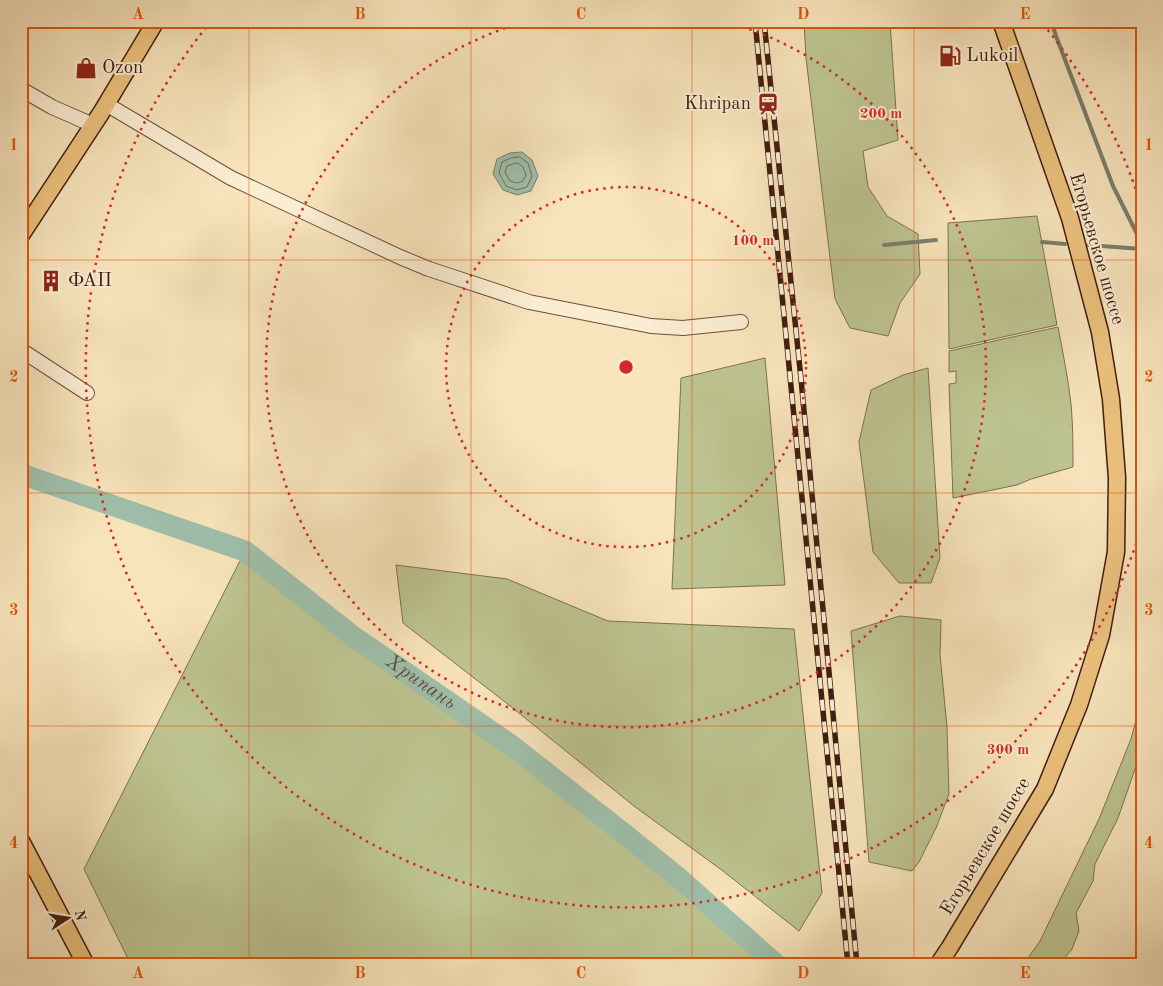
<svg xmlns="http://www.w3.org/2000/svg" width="1163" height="986" viewBox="0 0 1163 986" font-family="'Old Standard TT',serif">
<rect width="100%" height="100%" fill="#f8e4bc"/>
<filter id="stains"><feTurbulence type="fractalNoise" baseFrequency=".004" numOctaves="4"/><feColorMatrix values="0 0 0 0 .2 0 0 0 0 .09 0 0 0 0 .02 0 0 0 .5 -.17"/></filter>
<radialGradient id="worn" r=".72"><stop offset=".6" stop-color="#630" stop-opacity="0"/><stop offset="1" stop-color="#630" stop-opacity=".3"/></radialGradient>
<path fill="#bdc491" stroke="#7e7150" d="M804,21H890L898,140L863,151L868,187L887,216L918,234L920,274L900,303L888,336L850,328L835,299L806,58Z
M1037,216L1057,325L949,349L948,223Z
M1058,327C1063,353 1068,378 1071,404C1073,425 1073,446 1073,467L1031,479L1017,485L953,498L949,384L956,383V371L949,372V351Z
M765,358L785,585L672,589L681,378Z
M928,368L940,558L931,583H899L873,552L859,442L871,390L903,375Z
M245,551L354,637L511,745L622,832L680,879L777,965H131L84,869Z
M396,565L507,579L608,621L794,629L822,893L799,931L723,871L634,806L509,705L403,623Z
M900,616L941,620L940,655L947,727L949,794L936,828L919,862L912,871L869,862L851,631Z
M1142,698V749L1118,818L1095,864L1093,881L1076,913L1079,931L1072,949L1059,965H1023L1040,941L1099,819L1131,739Z"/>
<path fill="#9fbfab" stroke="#797f6d" d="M522,152L532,160L538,176L531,191L517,195L503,190L493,174L497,159L510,153Z"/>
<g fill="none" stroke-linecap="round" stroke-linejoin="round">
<path stroke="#706e5d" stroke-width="1" d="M520,157L528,163L532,176L527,187L517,190L506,186L499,173L502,162L511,158Z
M518,163L523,167L526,175L523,181L517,183L510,181L505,172L507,166L513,164Z"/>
<path stroke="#797f6d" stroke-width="4" d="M1051,21L1056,36L1113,186L1142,244
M1042,242L1065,244
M884,245L936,240
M1088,245L1142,249"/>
<path stroke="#9fbfab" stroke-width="21" id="s1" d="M21,474L245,551L354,637L511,745L622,832L680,879L777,965"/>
<g stroke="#6e503a" stroke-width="16">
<path id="minor" d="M21,89L52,107L93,125
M106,104L231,178L400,257L429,269L529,302L651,326L683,328L741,322
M21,350L87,393"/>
</g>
<g stroke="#401e0f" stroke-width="19">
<path id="major" d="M21,235L101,113L156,21
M21,841L86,965
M938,965L950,947L1045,789L1079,705L1101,635L1116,552L1117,478L1111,399L1100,332L1070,218L1001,21"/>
</g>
<use href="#minor" stroke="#faedd3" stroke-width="14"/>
<use href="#major" stroke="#ecc27e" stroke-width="16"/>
<g stroke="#401e0f" stroke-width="5.5">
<path id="rail" d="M755,21L848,965
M764,21L801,379L857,965"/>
</g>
<use href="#rail" stroke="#faedd3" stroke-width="4" stroke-dasharray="11" stroke-linecap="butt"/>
</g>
<path fill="none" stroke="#e0560c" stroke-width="1" stroke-opacity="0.55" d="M249,21V965M471,21V965M692,21V965M914,21V965M21,260H1142M21,493H1142M21,726H1142"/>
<g fill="none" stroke="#d62828" stroke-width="2.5" stroke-dasharray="2.5 5">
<circle cx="626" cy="367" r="180"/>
<path d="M728 22A360 360 0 1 1 524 22"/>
<path d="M1141 529A540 540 0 1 1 209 24M1043 24A540 540 0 0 1 1141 205"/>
</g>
<defs>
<g id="fuel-bare" transform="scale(1.725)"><path d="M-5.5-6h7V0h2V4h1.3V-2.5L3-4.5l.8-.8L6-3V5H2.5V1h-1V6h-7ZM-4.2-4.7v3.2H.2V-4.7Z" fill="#8f2418" stroke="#faedd3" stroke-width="2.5" paint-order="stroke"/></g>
<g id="shop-bare" transform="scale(1.725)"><path d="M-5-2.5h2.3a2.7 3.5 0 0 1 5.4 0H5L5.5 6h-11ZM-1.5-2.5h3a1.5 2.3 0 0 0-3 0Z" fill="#8f2418" stroke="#faedd3" stroke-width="2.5" paint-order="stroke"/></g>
<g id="station-bare" transform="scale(1.725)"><path d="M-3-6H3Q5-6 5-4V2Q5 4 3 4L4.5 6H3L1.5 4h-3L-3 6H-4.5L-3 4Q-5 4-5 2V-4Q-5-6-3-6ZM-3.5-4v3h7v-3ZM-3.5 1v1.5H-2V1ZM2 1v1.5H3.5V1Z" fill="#8f2418" stroke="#faedd3" stroke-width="2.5" paint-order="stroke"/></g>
<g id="building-bare" transform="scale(1.725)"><path d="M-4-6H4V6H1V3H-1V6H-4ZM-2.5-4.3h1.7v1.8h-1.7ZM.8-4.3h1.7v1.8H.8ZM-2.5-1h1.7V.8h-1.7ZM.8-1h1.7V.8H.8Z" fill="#8f2418" stroke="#faedd3" stroke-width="2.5" paint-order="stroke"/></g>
</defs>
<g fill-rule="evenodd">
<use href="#fuel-bare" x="950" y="56"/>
<use href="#shop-bare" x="86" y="68"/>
<use href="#station-bare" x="768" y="104"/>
<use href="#building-bare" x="51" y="281"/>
</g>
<g text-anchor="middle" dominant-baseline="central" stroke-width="4" stroke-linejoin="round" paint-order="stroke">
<g font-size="19" fill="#401e0f" stroke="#faedd3" text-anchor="start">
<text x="966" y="56">Lukoil</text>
<text x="102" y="68">Ozon</text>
<text x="751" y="104" text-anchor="end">Khripan</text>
<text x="68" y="281">ФАП</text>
</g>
<g font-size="19" fill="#401e0f" stroke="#faedd3">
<text transform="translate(1096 249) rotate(74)">Егорьевское шоссе</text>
<text transform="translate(986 847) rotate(-59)">Егорьевское шоссе</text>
</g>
<g font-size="20" font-style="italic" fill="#5c4e3e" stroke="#faedd3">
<text stroke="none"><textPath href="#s1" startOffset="456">Хрипань</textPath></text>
</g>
</g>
<circle cx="626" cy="367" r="8" fill="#d62828" stroke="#faedd3" stroke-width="2.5"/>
<g font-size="15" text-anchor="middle" font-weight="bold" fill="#d62828" stroke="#faedd3" stroke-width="4" stroke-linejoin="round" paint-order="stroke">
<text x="881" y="118">200 m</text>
<text x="753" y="245">100 m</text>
<text x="1008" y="754">300 m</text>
</g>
<rect width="1163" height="986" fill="none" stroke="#f8e4bc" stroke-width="55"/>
<g transform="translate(68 918) rotate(78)" stroke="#faedd3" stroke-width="4" paint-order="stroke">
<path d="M0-4L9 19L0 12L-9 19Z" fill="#401e0f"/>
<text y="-8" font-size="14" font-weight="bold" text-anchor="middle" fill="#401e0f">N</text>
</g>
<rect x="28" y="28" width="1108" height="930" fill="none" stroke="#e0560c" stroke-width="2"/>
<g font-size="16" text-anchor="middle" font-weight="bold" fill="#e0560c">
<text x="138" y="19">A</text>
<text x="360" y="19">B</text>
<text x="581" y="19">C</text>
<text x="803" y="19">D</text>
<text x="1025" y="19">E</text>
<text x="14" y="150">1</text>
<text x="1149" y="150">1</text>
<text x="14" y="382">2</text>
<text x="1149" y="382">2</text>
<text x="14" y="615">3</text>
<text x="1149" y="615">3</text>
<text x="14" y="848">4</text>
<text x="1149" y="848">4</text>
<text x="138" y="978">A</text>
<text x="360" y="978">B</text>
<text x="581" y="978">C</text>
<text x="803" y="978">D</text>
<text x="1025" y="978">E</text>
</g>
<rect width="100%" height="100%" filter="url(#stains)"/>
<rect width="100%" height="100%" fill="url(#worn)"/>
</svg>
